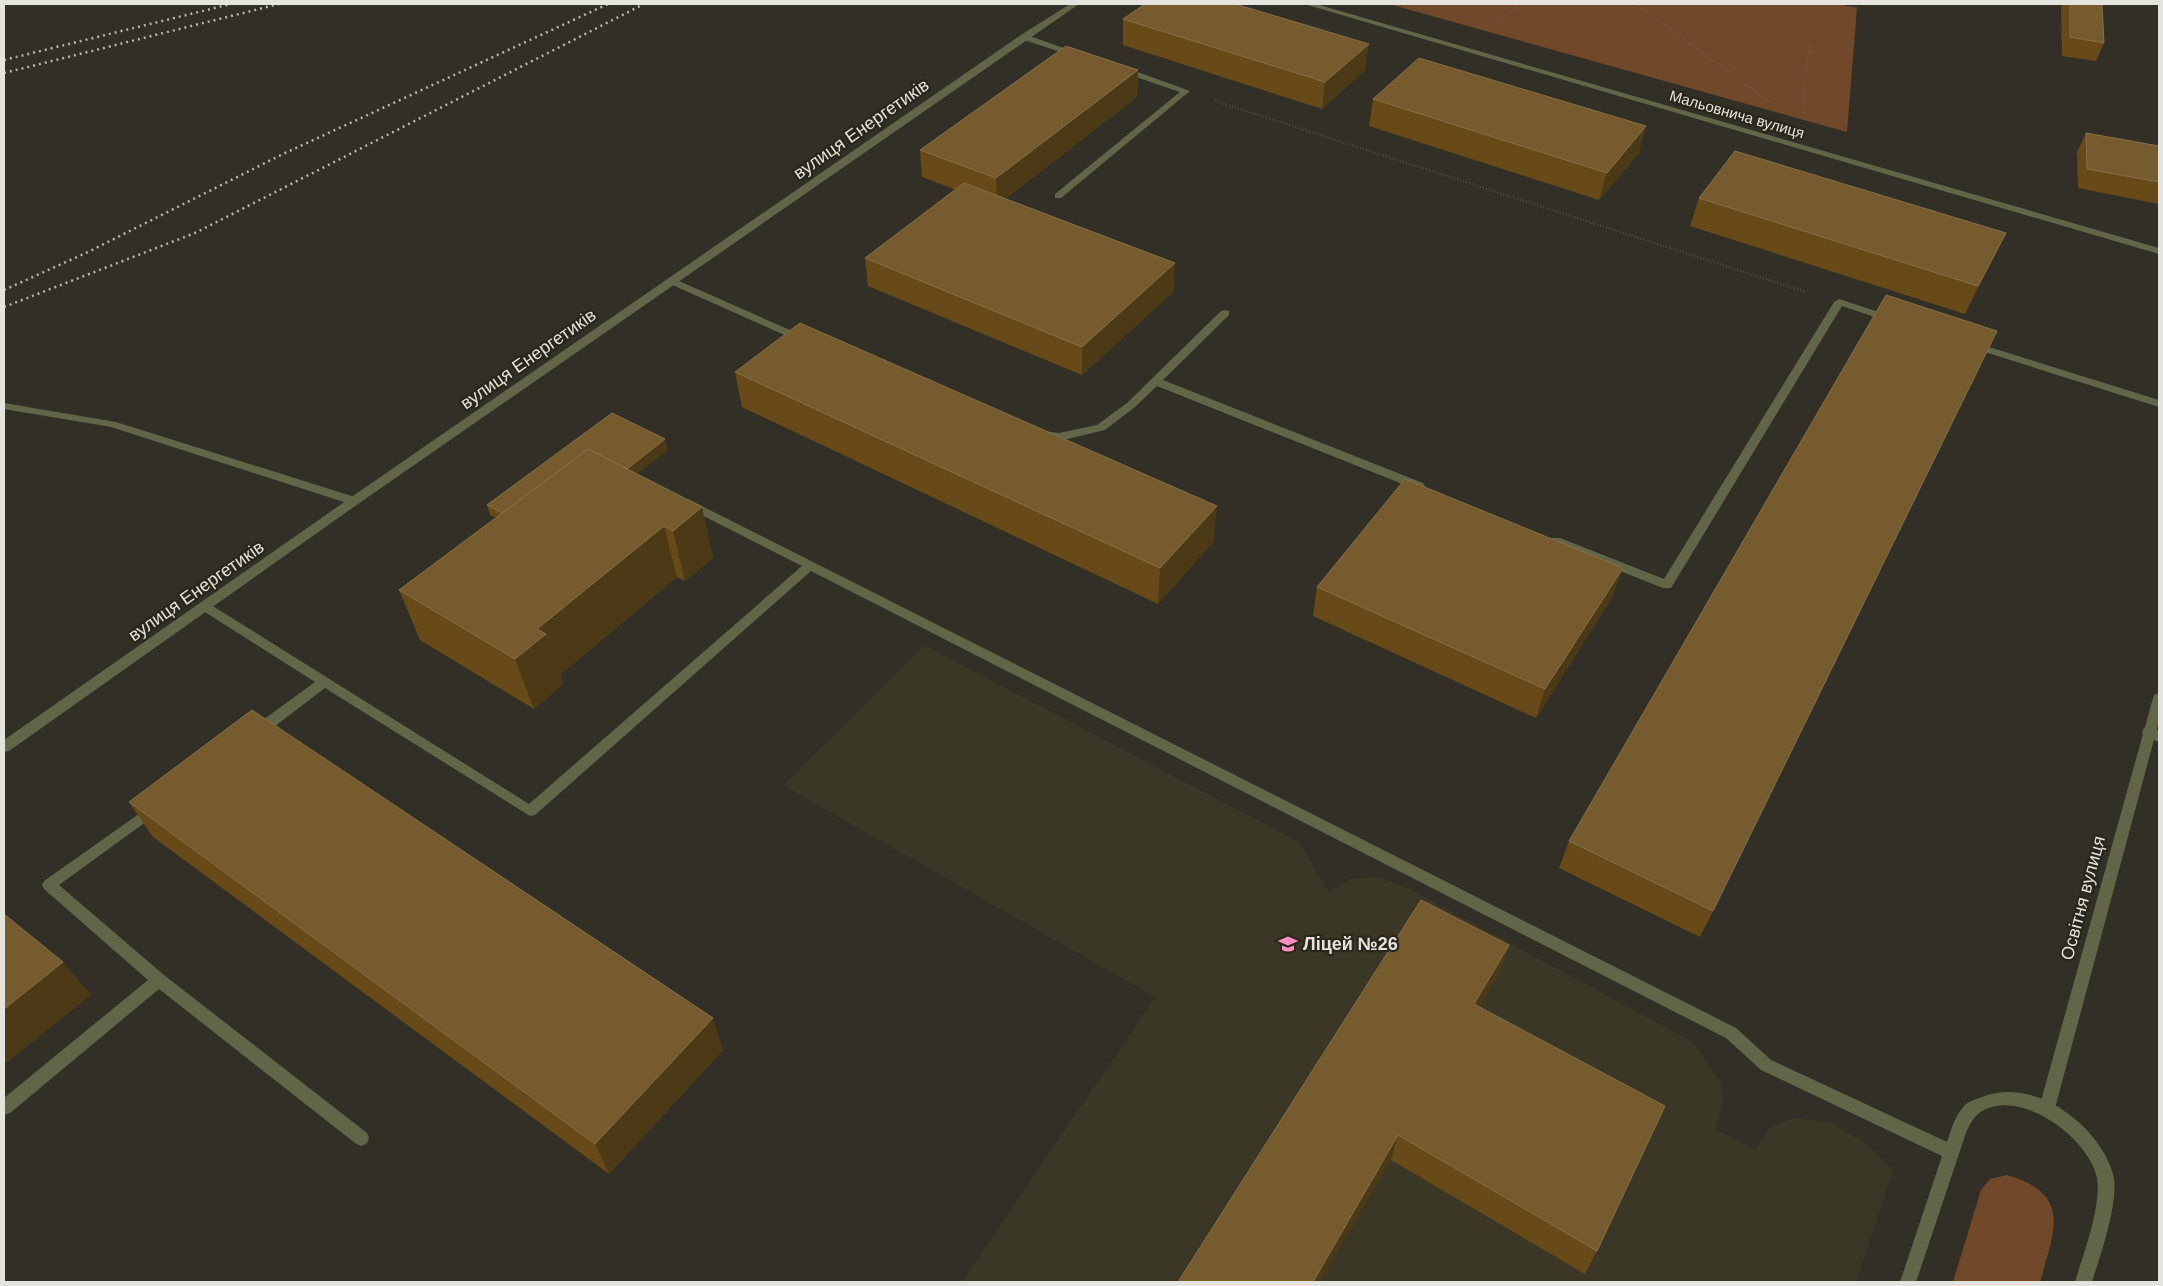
<svg xmlns="http://www.w3.org/2000/svg" width="2163" height="1286" viewBox="0 0 2163 1286" font-family="Helvetica,sans-serif">
<rect width="100%" height="100%" fill="#323026"/>
<path fill="#3b3726" d="M924,645L1299,842L1329,892L1350,879L1379,877L1408,888L1693,1042L1721,1083L1723,1106L1715,1129L1756,1150L1768,1128L1793,1118L1829,1122L1867,1144L1893,1170L1856,1282H962L1155,997L784,786Z"/>
<path fill="#72482b" d="M1389,4H1845V6L1857,7L1847,132Z
M2007,1175C2073,1194 2054,1231 2040,1282H1953L1981,1190L1990,1179Z"/>
<g fill="none" stroke-linecap="round" stroke-linejoin="round">
<path stroke="#68665e" stroke-width="2.5" stroke-dasharray="0.5 2.5" stroke-linecap="butt" d="M1636,4L1771,103
M1496,25L1519,4
M1215,101L1806,292
M1803,113L1804,84L1810,44"/>
<path fill="#616649" fill-rule="evenodd" d="M1021,35H1027L1080,54L1073,56L1021,39Z
M1118,67H1124L1190,91L1061,198H1055V194L1180,92L1118,71Z
M672,278L806,337L807,339L802,342L798,341L668,283L667,281Z
M1839,299L1894,317L1895,319L1890,322L1842,306L1671,588H1663L1552,544L1550,541L1552,538H1560L1664,579L1834,302Z
M1225,310L1229,311V315L1163,380L1423,483L1425,486L1423,489H1415L1157,386L1135,407L1105,430L1059,441L1038,438L1036,435L1042,431L1059,433L1097,425L1127,403L1221,311Z
M1973,342L2159,400V407L1969,347L1968,345L1969,343Z
M4,403L116,422L358,498L360,501L354,505L350,504L111,427L4,409Z
M688,499L1736,1028L1771,1060L1947,1142C1951,1130 1955,1115 1965,1105C1969,1101 1977,1099 1982,1097C2034,1076 2099,1125 2113,1174C2120,1200 2100,1256 2092,1282H2075C2083,1255 2104,1200 2096,1174C2085,1135 2016,1085 1978,1114C1973,1118 1970,1125 1967,1130L1916,1282H1900L1942,1156L1761,1070L1726,1038L811,571L535,815L530,816L325,688L262,736H252L250,732L252,728L315,682L200,609L198,606L200,603H208L529,804L802,566L684,506L682,503Z
M2149,727L2159,731V742L2144,736L2142,732L2144,728Z
M153,804L158,805L160,809L158,813L59,885L164,975L367,1133L369,1138L367,1143L361,1146L355,1143L159,989L10,1113L4,1115V1098L148,980L44,889L42,885L44,881Z"/>
<path fill="#616649" fill-rule="evenodd" d="M1070,4H1079L358,504L9,751L4,752V740L350,498L1021,35Z
M1304,4H1316L2159,248V254Z
M2159,693V721L2055,1108L2053,1113L2047,1115L2041,1113L2039,1108L2153,698L2154,695Z"/>
<path stroke="#b6b4ad" stroke-width="2.5" stroke-dasharray="2 4" stroke-linecap="butt" d="M4,60L231,4
M4,73L279,4
M4,290L88,252L283,154L608,4
M4,307L195,233L644,4"/>
</g>
<path fill="#674a18" d="M2063,4H2102L2104,43L2096,61L2062,56L2061,7Z
M1123,19L1365,70L1322,109L1123,45Z
M1138,70L1137,97L1005,199L1174,291L1082,375L868,286L865,258L956,190L922,177L920,150Z
M1373,99L1639,153L1599,200L1369,126Z
M2086,133L2159,146V204L2078,188L2077,152Z
M1699,198L1992,261L1965,314L1690,226Z
M735,372L1214,541L1158,604L742,407Z
M668,450L636,474L702,507L713,558L685,581L677,577L560,675L563,684L534,709L420,640L399,590L496,518L490,515L487,505Z
M1317,587L1613,596L1536,718L1313,616Z
M129,802L723,1050L609,1174L153,837Z
M1569,841L1713,911L1700,937L1559,868Z
M1509,945L1499,972L1479,1007L1597,1251L1585,1274L1391,1160L1178,1282Z"/>
<path fill="#4c3915" d="M1369,44L1365,70L1322,109L1325,82Z
M1138,70L1137,97L997,205L996,178Z
M1646,126L1639,153L1599,200L1607,173Z
M2006,233L1992,261L1965,314L1978,286Z
M1175,263L1174,291L1082,375V347Z
M665,439L668,450L544,545L541,534Z
M1217,506L1214,541L1158,604L1160,568Z
M702,507L713,558L685,581L673,531Z
M664,526L677,577L560,675L563,684L534,709L515,659L537,629Z
M1623,568L1613,596L1536,718L1545,689Z
M1509,945L1499,972L1466,1030L1474,1004Z
M63,962L91,995L4,1065V1009Z
M713,1018L723,1050L609,1174L595,1144Z
M1398,1135L1391,1160L1320,1282H1313Z"/>
<path fill="#755b2d" stroke="#867049" d="M1145,4H1235L1369,44L1325,82L1123,19Z
M2070,4H2102L2104,43L2070,37Z
M1066,46L1138,70L996,178L920,150Z
M1419,58L1646,126L1607,173L1373,99Z
M2086,133L2159,146V182L2087,169Z
M1735,151L2006,233L1978,286L1699,198Z
M964,183L1175,263L1082,347L865,258Z
M1886,295L1997,331L1713,911L1569,841Z
M800,323L1217,506L1160,568L735,372Z
M612,413L665,439L627,469L588,449L502,513L487,505Z
M588,449L702,507L673,531L664,526L537,629L546,634L515,659L399,590Z
M1405,479L1623,568L1545,689L1317,587Z
M252,710L713,1018L595,1144L129,802Z
M1421,900L1509,945L1474,1004L1665,1106L1597,1251L1398,1135L1313,1282H1178Z
M4,914L63,962L4,1009Z"/>
<defs>
<g id="school-bare" transform="scale(1.5)"><path d="M0-5L7-2L0 1L-7-2ZM-4 1L0 2.5L4 1V4Q0 6-4 4Z" fill="#fd8ebe" stroke="#29261c" stroke-width="2.5" paint-order="stroke"/></g>
</defs>
<g fill-rule="evenodd">
<use href="#school-bare" x="1288" y="944"/>
</g>
<g text-anchor="middle" dominant-baseline="central" stroke-width="4.5" stroke-linejoin="round" paint-order="stroke">
<g font-size="15" fill="#e5e3dd" stroke="#29261c">
<text transform="translate(1737 114) rotate(16)">Мальовнича вулиця</text>
</g>
<g font-size="18" fill="#e5e3dd" stroke="#29261c">
<text transform="translate(861 129) rotate(-35)">вулиця Енергетиків</text>
<text transform="translate(528 359) rotate(-35)">вулиця Енергетиків</text>
<text transform="translate(196 591) rotate(-35)">вулиця Енергетиків</text>
<text transform="translate(2083 898) rotate(-75)">Освітня вулиця</text>
</g>
<g font-size="18" font-weight="bold" fill="#e5e3dd" stroke="#29261c" text-anchor="start">
<text x="1303" y="944">Ліцей №26</text>
</g>
</g>
<rect width="2163" height="1286" fill="none" stroke="#e5e3dd" stroke-width="10"/>
</svg>
